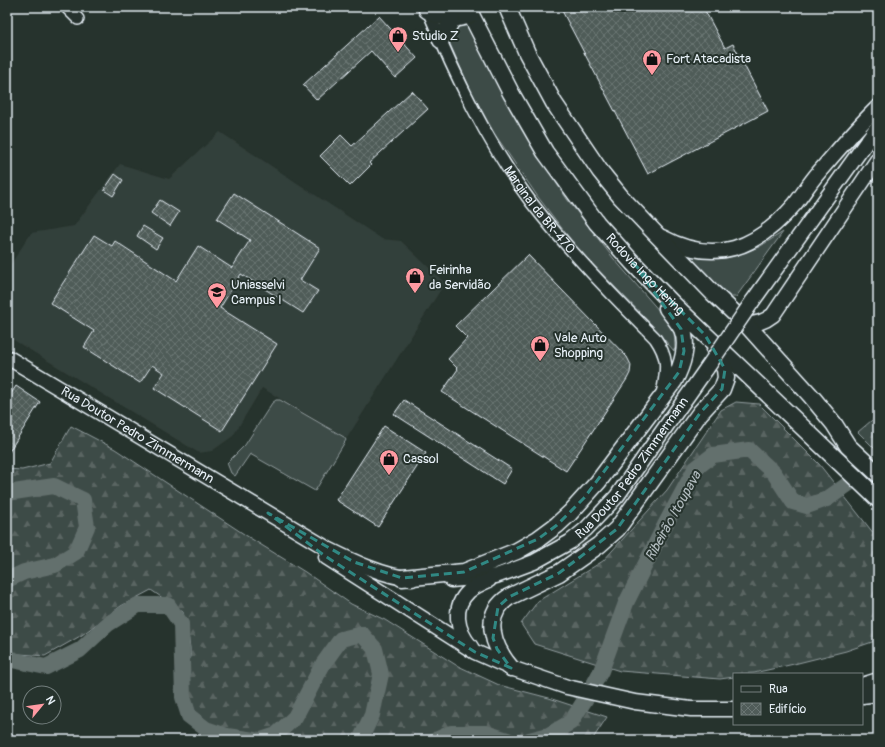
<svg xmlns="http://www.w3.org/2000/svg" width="885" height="747" viewBox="0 0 885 747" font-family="Pangolin,sans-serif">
<defs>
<pattern id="forest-firs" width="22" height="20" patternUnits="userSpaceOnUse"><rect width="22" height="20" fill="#3e4b47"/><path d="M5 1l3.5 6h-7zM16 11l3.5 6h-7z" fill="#5a6562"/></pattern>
<pattern id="building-cross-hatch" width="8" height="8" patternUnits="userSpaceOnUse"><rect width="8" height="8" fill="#505c59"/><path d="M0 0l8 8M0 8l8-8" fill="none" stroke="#697472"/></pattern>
</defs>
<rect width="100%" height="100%" fill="#26332d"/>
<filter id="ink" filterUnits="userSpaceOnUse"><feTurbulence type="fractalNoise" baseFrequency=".025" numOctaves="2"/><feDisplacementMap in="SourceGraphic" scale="8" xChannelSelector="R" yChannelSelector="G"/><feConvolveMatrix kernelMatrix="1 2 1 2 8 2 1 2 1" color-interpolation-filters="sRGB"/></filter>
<g filter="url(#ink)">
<path fill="#333f3a" d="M220,132L382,239L401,241L445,283L347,438L262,388L233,436L212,451L199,453L7,336V270L31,233L74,226L120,164L169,179Z"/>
<path fill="#3e4b47" stroke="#939ea0" d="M466,21L490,71L539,157L567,199L614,259L674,328L675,348L674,351L652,325L577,248L538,197L494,133L471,91L450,44L449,33L451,28Z
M783,232L736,297H727L678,251L705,257L733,256L759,247Z
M276,400H280L344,437L346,440L315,491L250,454L235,476L231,473L227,463L245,445L272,403Z"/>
<path fill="url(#forest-firs)" stroke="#939ea0" d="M736,402L759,404L819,464L878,539V640L846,651L794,664L754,673L734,674V677L720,679L620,671L534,644L521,624L538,601L603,561L667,490L721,410Z
M878,415V452L858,432Z
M71,426L115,449L250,538L305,572L351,604L385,620L456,665L499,685L549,698L607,717L592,740H259L256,733C224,741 193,725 187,691C185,677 191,662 190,648C189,636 185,623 183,612L151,590L121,606L82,635L45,656L7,653V469L22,470L50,463Z"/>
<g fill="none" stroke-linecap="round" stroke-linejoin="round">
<path stroke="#636f6d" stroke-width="16" d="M7,493L54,486L83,500L87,527L76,552L55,565L24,572L7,580
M7,657L17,661L46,667L80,650L108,624L138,605H168L181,624L183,697L189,716L206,729L227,736L254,740
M261,740L276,735L295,717L323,664L341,639L362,634L375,649L381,674L372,715L360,740
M436,740L451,733H486L508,740
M529,740L549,735L571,722L588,695L601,671L626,603L665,525L695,469L713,455L749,450L774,473L793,502L807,506L827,499L878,463"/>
</g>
<path fill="url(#building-cross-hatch)" stroke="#e8f1f8" d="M560,7H703L725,48L733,44L768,111L648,174Z
M379,16L417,58L395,78L371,51L317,100L303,85Z
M412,91L428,109L369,163L371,165L350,186L320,156L341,135L352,146Z
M115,174L123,180L113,196L104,190Z
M234,193L320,248L300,280L318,291L303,313L241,274L220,308L277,344L222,431L154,388L164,373L152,365L140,383L84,347L94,331L50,303L94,235L112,246L115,241L176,281L198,246L232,268L250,240L217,219Z
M160,200L179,212L170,226L151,213Z
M143,226L163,238L156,249L137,236Z
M528,255L627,357L631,365L630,373L627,379L566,471L442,392L458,369L448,359L467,338L455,326Z
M16,386L40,402L7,455V400Z
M404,400L512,469L503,484L394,414Z
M384,426L426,453L378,527L336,500Z"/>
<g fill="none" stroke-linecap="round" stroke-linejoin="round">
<g stroke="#e8f1f8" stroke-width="14">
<g id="minor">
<path d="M66,7L78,19"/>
<path id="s1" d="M427,8C455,76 487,143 531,202C569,251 612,295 655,338C670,360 666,370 662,395"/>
</g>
</g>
<g stroke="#e8f1f8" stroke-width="17">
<g id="major">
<path d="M662,237C716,266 757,248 795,204C803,194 810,182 819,172C838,150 857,127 878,107"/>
<path d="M752,302L878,126"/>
<path d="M746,324C757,324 764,322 773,315L878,159"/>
<path id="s2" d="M7,357L328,549C354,562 383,576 412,579"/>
<path d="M326,557L475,652L511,668L567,687L635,702L691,709H734"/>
<path id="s3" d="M451,580L496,576L510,571L534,562L570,542L586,529L617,496L707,368"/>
<path d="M471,647C456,630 452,607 469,591C475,586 482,583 489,580"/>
<path d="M862,685L878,680"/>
</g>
</g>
<g stroke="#e8f1f8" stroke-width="19">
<g id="highway">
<path id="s4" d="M467,7L511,93L545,152L597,223L633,263L672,303L878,499"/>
<path d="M507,7L527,53L554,103L600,171L621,197L656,234L713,293L746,324L811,396L834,424L848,446L878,474"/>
<path d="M427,10C447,20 449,21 471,15"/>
<path d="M441,40L452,20"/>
<path d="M402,578L464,572L517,551L538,539L557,525L570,513L598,482L674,381C682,366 689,345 682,329C678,322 672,315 667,308"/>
<path d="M511,668C493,647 481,615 509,597L559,573L599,545L617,529L700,413L722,389L726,378L725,369L715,351"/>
<path d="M862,695L878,693"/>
</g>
</g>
<use href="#minor" stroke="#26332d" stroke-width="11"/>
<use href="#major" stroke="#26332d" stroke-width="14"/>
<use href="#highway" stroke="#26332d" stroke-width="16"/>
<g stroke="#e8f1f8" stroke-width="17" stroke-linecap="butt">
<path id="major-bridge" d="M707,368L752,302"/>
</g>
<use href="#major-bridge" stroke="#26332d" stroke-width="14"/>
</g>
</g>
<path fill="none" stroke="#308883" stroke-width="3" stroke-dasharray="8 5" stroke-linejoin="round" d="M633,263L705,335L725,369L722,389L700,413L617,529L559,573L509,597L498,607L493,638L497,649L511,668L475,652L325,556L268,513L354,562L402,578L464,572L538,539L557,525L584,498L679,372L684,351L681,329Z"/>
<defs>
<g id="shop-pin" transform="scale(1)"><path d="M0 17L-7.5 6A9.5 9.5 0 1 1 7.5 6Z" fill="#ff9aa2" stroke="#26332d"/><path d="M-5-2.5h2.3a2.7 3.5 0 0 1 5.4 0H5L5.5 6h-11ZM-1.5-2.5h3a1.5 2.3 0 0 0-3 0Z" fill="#111"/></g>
<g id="university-pin" transform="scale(1)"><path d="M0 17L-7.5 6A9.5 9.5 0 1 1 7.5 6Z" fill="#ff9aa2" stroke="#26332d"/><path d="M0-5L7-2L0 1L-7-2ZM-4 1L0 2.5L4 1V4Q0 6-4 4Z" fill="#111"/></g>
</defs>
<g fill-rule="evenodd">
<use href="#shop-pin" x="398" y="36"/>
<use href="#shop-pin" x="652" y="59"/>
<use href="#shop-pin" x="415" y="277"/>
<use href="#university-pin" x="217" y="292"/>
<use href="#shop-pin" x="540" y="345"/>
<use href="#shop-pin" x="389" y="459"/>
</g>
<g text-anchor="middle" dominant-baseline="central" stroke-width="4" stroke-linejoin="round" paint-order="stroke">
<g font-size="13" fill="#e8f1f8" stroke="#26332d" text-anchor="start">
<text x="412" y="36">Studio Z</text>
<text x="666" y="59">Fort Atacadista</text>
<text x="429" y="270">Feirinha<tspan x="429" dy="15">da Servidão</tspan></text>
<text x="231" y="285">Uniasselvi<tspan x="231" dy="15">Campus I</tspan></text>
<text x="554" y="338">Vale Auto<tspan x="554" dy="15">Shopping</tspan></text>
<text x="403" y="459">Cassol</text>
</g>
<g font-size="13" fill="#e8f1f8" stroke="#26332d">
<text stroke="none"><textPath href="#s1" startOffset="232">Marginal da BR-470</textPath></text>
<text stroke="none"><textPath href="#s4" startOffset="323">Rodovia Ingo Hering</textPath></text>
<text stroke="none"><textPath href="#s2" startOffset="152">Rua Doutor Pedro Zimmermann</textPath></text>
<text stroke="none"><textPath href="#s3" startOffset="224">Rua Doutor Pedro Zimmermann</textPath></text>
</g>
<g font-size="14" font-style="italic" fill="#b3bdc0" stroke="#26332d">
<text transform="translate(673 516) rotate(-61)">Ribeirão Itoupava</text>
</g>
</g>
<rect width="885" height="747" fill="none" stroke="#26332d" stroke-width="24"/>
<rect x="12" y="12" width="861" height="723" fill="none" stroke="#e8f1f8" stroke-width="1.5" filter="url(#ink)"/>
<rect x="733" y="673" width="130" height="52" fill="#26332d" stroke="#747f7e"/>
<rect x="741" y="686" width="20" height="6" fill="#26332d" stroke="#747f7e"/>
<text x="769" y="693" font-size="12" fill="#e8f1f8">Rua</text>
<rect x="741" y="703" width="20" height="12" fill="url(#building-cross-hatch)" stroke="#747f7e"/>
<text x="769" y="713" font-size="12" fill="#e8f1f8">Edifício</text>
<g transform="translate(42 705) rotate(61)"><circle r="19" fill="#26332d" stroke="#747f7e"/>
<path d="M0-3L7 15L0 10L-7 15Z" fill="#ff9aa2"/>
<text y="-6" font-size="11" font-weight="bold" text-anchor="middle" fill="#e8f1f8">N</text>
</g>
</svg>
